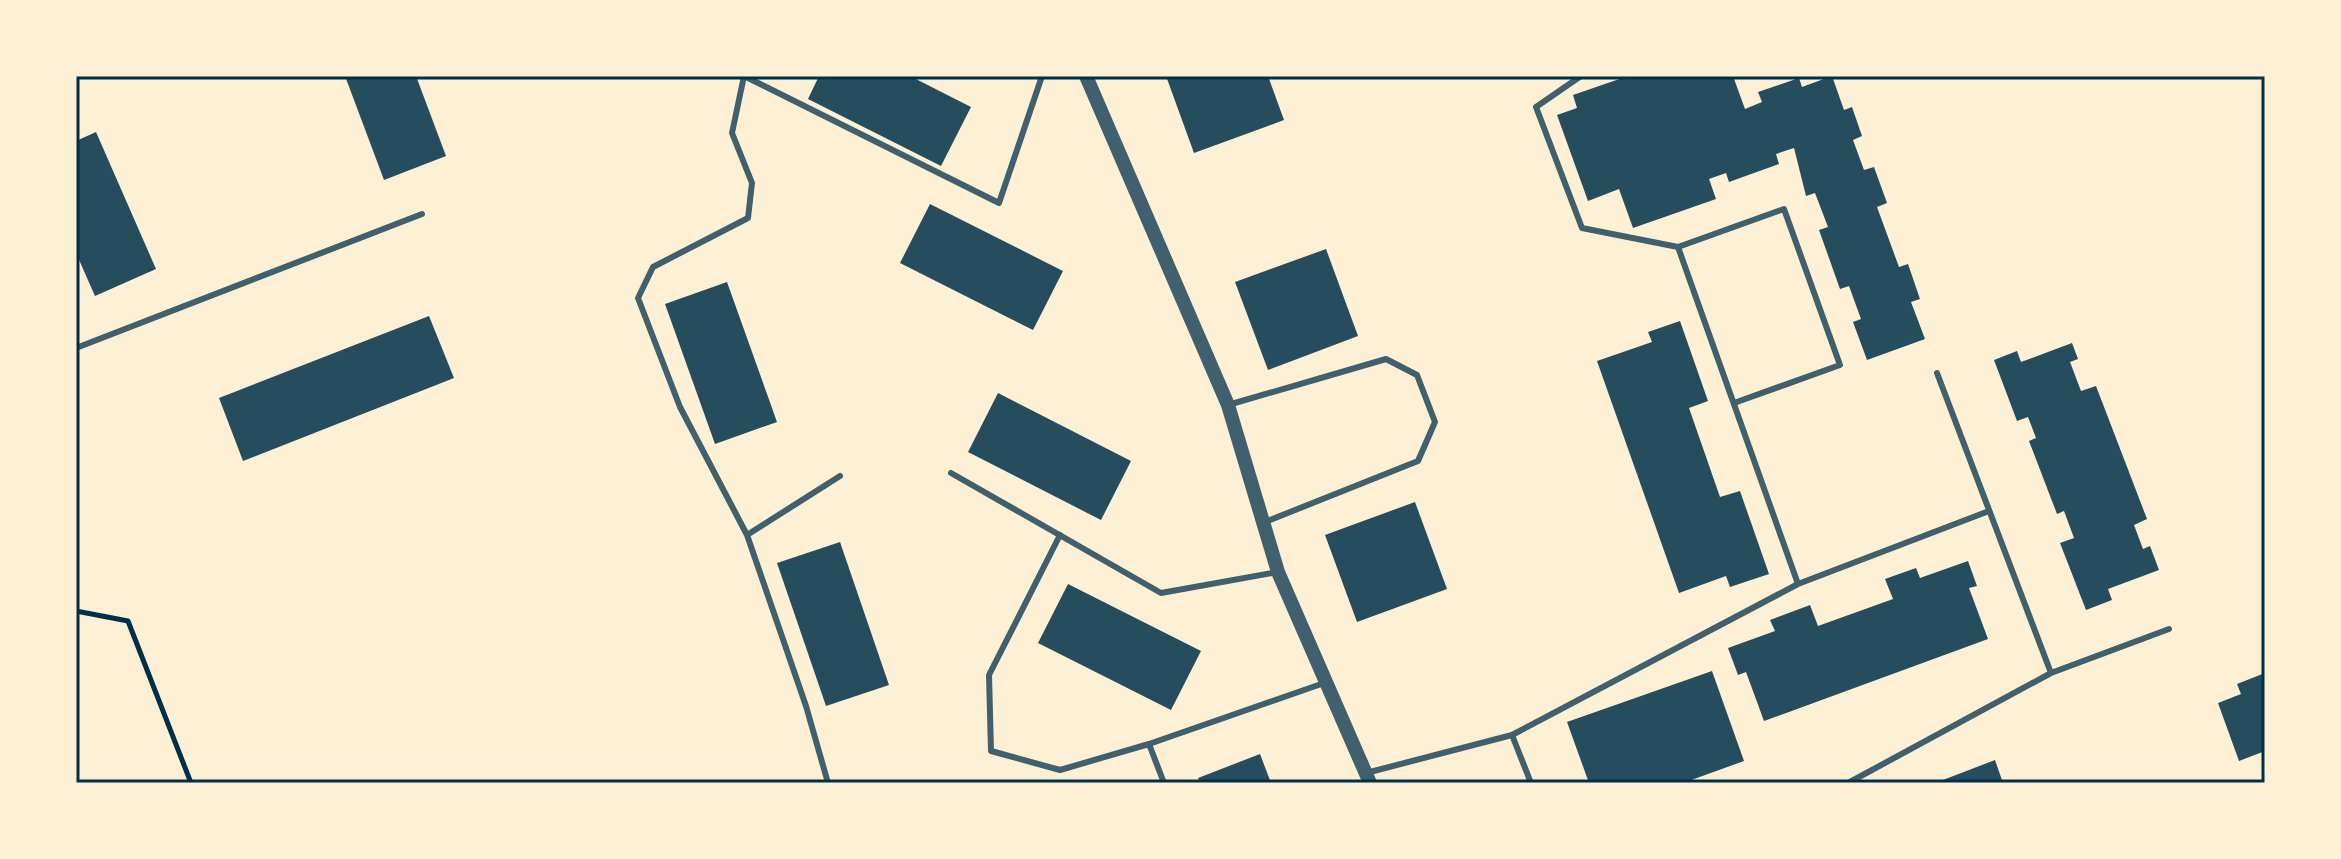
<svg xmlns="http://www.w3.org/2000/svg" width="2341" height="859" viewBox="0 0 2341 859" font-family="Raleway,sans-serif">
<rect width="100%" height="100%" fill="#fdf0d5"/>
<path fill="#264d5e" d="M345,76H416L446,156L384,180Z
M819,76H910L971,107L941,166L808,99Z
M1166,76H1268L1284,120L1194,153Z
M1628,76H1733L1745,109L1762,102L1758,92L1799,78L1802,87L1832,76L1844,110L1852,107L1862,136L1853,140L1864,170L1874,167L1887,203L1877,207L1899,267L1908,264L1920,299L1911,302L1925,339L1867,360L1853,322L1861,319L1849,286L1840,289L1819,230L1828,227L1815,193L1806,196L1794,148L1776,154L1779,164L1729,182L1726,173L1709,179L1716,199L1633,228L1619,189L1588,201L1557,115L1577,108L1573,95Z
M96,132L156,269L95,296L76,253V141Z
M930,204L1063,271L1033,330L900,263Z
M1326,249L1358,336L1268,370L1235,282Z
M727,282L777,422L715,444L665,304Z
M429,316L454,378L243,461L219,398Z
M1680,321L1708,401L1689,408L1720,497L1740,491L1769,574L1730,587L1726,576L1679,593L1597,361L1652,342L1648,332Z
M2072,343L2078,359L2070,362L2081,391L2096,386L2147,519L2134,525L2143,549L2150,546L2159,570L2108,589L2112,600L2086,610L2060,543L2074,538L2064,511L2057,514L2029,441L2036,438L2028,417L2017,421L1994,360L2017,351L2021,362Z
M998,393L1131,461L1101,520L968,452Z
M1415,502L1447,589L1357,622L1325,535Z
M840,542L889,685L826,706L777,563Z
M1968,561L1977,586L1969,588L1988,639L1764,721L1746,672L1738,675L1728,648L1775,631L1770,620L1810,605L1818,626L1893,599L1885,579L1916,568L1920,578Z
M1068,584L1201,651L1171,710L1038,643Z
M1712,671L1744,761L1683,783H1589L1567,722Z
M2265,673V751L2239,761L2218,703L2241,694L2237,684Z
M1260,754L1271,783H1200L1198,778Z
M1995,760L2003,783H1935Z"/>
<g fill="none" stroke-linecap="round" stroke-linejoin="round">
<path stroke="#003049" stroke-width="5" d="M76,611L128,621L191,783"/>
<path stroke="#3f606c" stroke-width="6" d="M744,76L732,133L752,183L748,218L653,267L638,298L680,407L747,535
M744,76L999,203L1042,76
M1581,76L1536,107L1582,228L1678,247L1784,209L1840,365L1734,403
M1678,247L1798,584
M76,348L422,214
M1937,373L2051,673
M1228,405L1386,359L1417,375L1435,422L1418,461L1265,522
M951,473L1161,593L1278,572
M1060,535L989,675L991,751L1060,770L1149,744L1164,783
M1512,735L1531,783
M1149,744L1327,682
M1366,773L1512,735L1798,584L1989,511
M828,783L806,706L747,535L840,476
M1848,783L2051,673L2169,629"/>
<path stroke="#3f606c" stroke-width="14" d="M1086,76L1228,405L1278,572L1370,783"/>
</g>
<rect width="2341" height="859" fill="none" stroke="#fdf0d5" stroke-width="156"/>
<rect x="78" y="78" width="2185" height="703" fill="none" stroke="#003049" stroke-width="3"/>
</svg>
